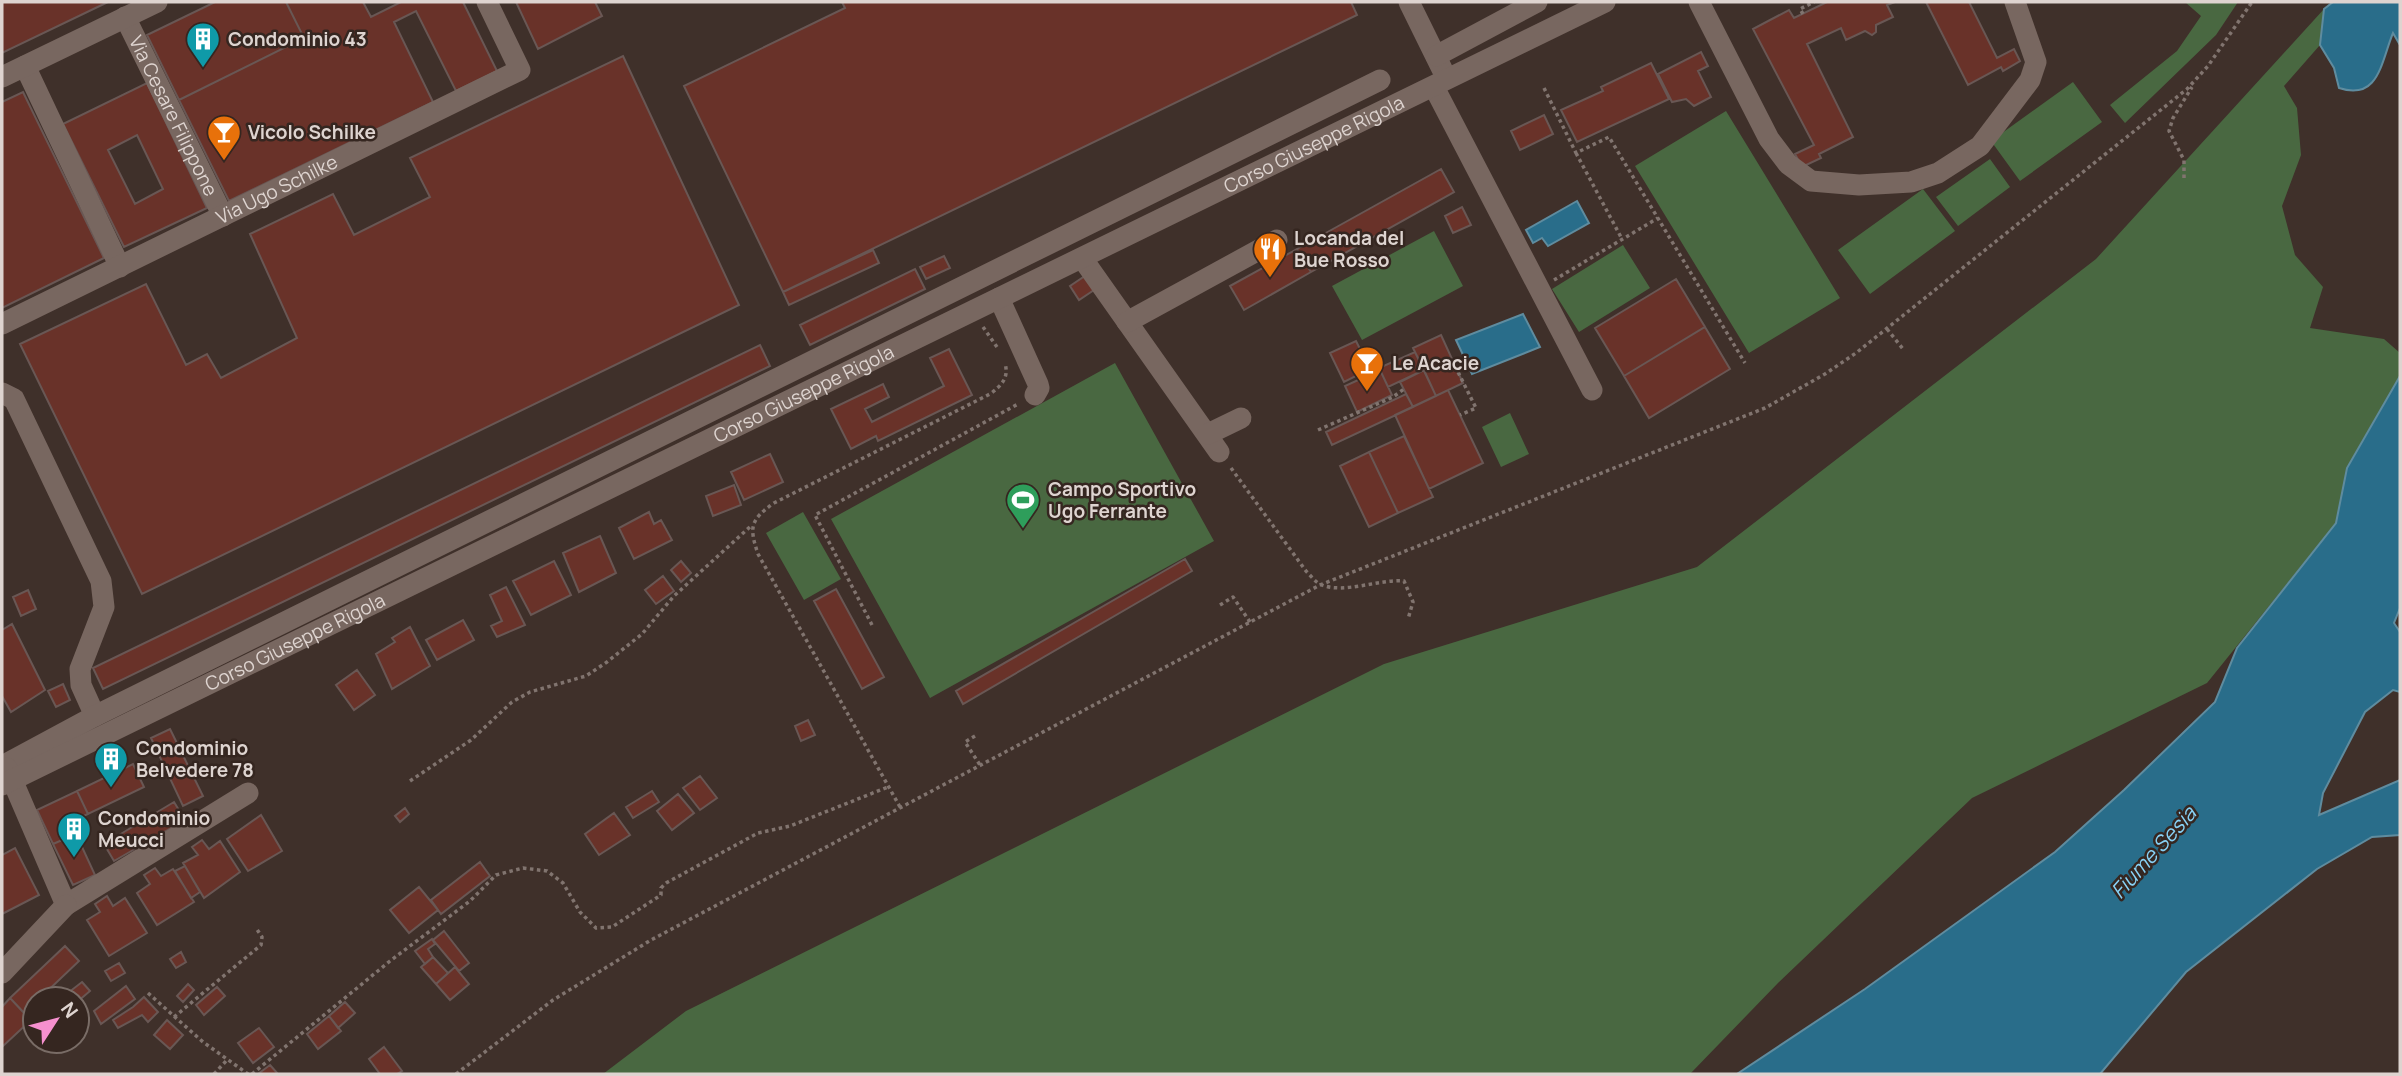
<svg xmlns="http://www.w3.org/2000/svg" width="2402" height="1076" viewBox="0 0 2402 1076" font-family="Manrope,sans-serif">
<rect width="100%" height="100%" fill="#3f302a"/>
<path fill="#496841" d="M2185,2H2238L2216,35L2125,123L2110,105L2177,51L2201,16Z
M2324,9L2320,45L2284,86L2297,108L2301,155L2282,206L2295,255L2323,287L2310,328L2384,339L2400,353V376L2347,468L2336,523L2207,683L1972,798L1778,983L1690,1074H603L686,1011L1384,664L1697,567L2096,259Z
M2073,82L2102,122L2020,181L1991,141Z
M1726,111L1840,298L1749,353L1635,166Z
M1990,159L2010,187L1958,226L1936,197Z
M1923,189L1955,231L1870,294L1838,250Z
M1434,231L1463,286L1362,340L1332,286Z
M1623,245L1650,288L1579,332L1552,289Z
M1115,363L1214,541L930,698L831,519Z
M1510,413L1529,454L1501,467L1482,427Z
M803,512L841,579L804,600L766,533Z"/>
<path fill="#296d8a" stroke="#5f8c9f" stroke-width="2" d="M2333,2H2400V45L2393,33C2381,62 2379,101 2339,88L2334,68L2320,45L2324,9Z
M1577,201L1589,223L1548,246L1542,238L1533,243L1526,230Z
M1523,314L1540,347L1472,374L1456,340Z
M2400,376V608L2394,623L2400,632V692L2393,690L2365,712L2323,793L2319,815L2400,780V835L2372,837L2317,869L2186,972L2100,1074H1737L1865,989L2055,852L2124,790L2215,702L2237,648L2336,523L2347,468Z"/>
<path fill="#693229" stroke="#695754" stroke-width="2" fill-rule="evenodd" d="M2,2H108L2,53Z
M215,2H286L304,38L179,100L147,35Z
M286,2H363L371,17L401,2H463L497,71L456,91L416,11L394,22L433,102L229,201L179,100L304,38Z
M516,2H595L602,16L538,49Z
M842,2H1351L1357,15L783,292L684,86L845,8Z
M1827,2H1895L1887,5L1893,17L1876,25V32L1872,35L1865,31L1846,40L1841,28L1807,44L1853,137L1819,154L1821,158L1802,167L1795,154L1814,145L1753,29L1789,10L1794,18Z
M1926,2H1969L1997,58L2014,49L2020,61L2003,71L2001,67L1968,85Z
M1701,52L1708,66L1698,71L1711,97L1694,106L1686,99L1672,102L1658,74Z
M623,56L739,305L142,594L20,344L146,284L186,365L207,354L221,378L297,338L250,234L333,194L354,235L430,197L410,158Z
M1651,63L1669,99L1577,142L1561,110L1603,91L1601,87Z
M147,83L207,208L124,247L63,124ZM137,135L163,189L135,204L108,150Z
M23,92L104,258L2,308V102Z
M1544,115L1553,134L1520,150L1511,131Z
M1441,169L1454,192L1311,272L1297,249Z
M1462,207L1471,225L1453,233L1445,216Z
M1297,249L1311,272L1244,310L1230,286Z
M873,250L879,263L789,305L783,292Z
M944,256L950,268L926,279L920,267Z
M915,269L925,289L810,345L800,325Z
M1085,276L1094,290L1079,300L1070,286Z
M1676,279L1705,327L1624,376L1595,328Z
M1705,327L1730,369L1649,418L1624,376Z
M1441,335L1463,383L1436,396L1413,348Z
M1356,341L1370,369L1344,382L1330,353Z
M760,345L770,366L103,689L93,668Z
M949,349L972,395L878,441L876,436L851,449L831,409L883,384L889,397L865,409L872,422L944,386L930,358Z
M1415,352L1424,370L1388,387L1379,368Z
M1380,370L1392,395L1357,412L1345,386Z
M1424,370L1436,396L1413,407L1400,382Z
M1448,390L1483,463L1429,489L1395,415Z
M1406,394L1413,407L1332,445L1326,432Z
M1404,436L1433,497L1398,513L1369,452Z
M1369,452L1398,513L1369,527L1340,466Z
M770,454L783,482L744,500L731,472Z
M734,485L741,505L713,516L706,496Z
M649,512L654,524L661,520L672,540L634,559L619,528Z
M600,536L616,573L579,592L563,553Z
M1185,559L1192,571L963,704L956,691Z
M554,561L571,595L531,615L513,581Z
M681,561L691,573L681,582L671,570Z
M663,576L674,591L656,604L645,590Z
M506,587L525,625L497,637L491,626L502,621L490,595Z
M836,589L884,677L862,689L814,601Z
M28,590L36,609L21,616L13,597Z
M463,620L474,640L437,660L426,640Z
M12,624L45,690L11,712L2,696V630Z
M410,627L430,666L392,689L376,654L395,642L392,638Z
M357,670L375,695L354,710L336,685Z
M63,684L70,700L56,707L48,691Z
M808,720L815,735L801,741L795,726Z
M170,729L203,796L183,806L151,738Z
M133,764L144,787L88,814L77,791Z
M700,776L717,798L700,810L683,788Z
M77,791L88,814L70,822L76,834L53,844L37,810Z
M652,791L659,802L633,818L626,807Z
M678,794L694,813L672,830L657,811Z
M174,802L185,820L114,861L104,844Z
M405,808L409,814L400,822L395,816Z
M614,813L630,835L599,855L585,834Z
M261,815L282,851L248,871L227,839Z
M76,834L95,875L73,885L53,844Z
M202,840L209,849L220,841L240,872L204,898L183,863L198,855L192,847Z
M15,848L39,895L2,914V855Z
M480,862L490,876L441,914L431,900Z
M185,866L200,892L191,898L175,871Z
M155,868L161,876L173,869L194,902L157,925L137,893L150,884L144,875Z
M419,887L438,910L409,933L390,910Z
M107,896L113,906L125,898L147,933L109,956L87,920L100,912L95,904Z
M444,931L469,963L459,971L433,940Z
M432,939L435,944L428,949L433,957L425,964L415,951Z
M65,946L79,961L39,999H35V1003L24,1013L10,998Z
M181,952L186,962L176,968L170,959Z
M433,957L448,973L436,984L421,967Z
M119,963L125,973L111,981L105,971Z
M455,967L469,984L450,1000L436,984Z
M82,982L90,991L77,1002V999H67L64,996Z
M188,984L194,990L183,1002L177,996Z
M126,986L135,999L101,1024L94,1011Z
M217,987L225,996L204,1015L196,1005Z
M144,997L158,1012L148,1022L142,1015L118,1028L113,1020L133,1007Z
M10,998L31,1020L2,1047V1007Z
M345,1002L355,1013L338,1028L329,1016Z
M329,1016L341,1031L318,1049L307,1034Z
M167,1020L183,1035L170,1049L154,1035Z
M259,1028L274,1047L253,1063L238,1043Z
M384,1047L402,1071L397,1074H380L369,1059Z
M270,1065L278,1074H258Z"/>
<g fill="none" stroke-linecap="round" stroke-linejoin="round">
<path stroke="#81746f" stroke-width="3.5" stroke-dasharray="3.5 3.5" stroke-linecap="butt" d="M1803,14L1800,9L1814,2
M1544,88L1576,153L1609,137L1745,363
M1576,153L1622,239
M2184,178V160L2169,131L2173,118L2192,87
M1554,280L1658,218
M983,327L999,350
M1887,329L1903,349
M1455,366L1476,408L1460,415
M1318,430L1393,397L1404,389
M1231,468L1306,571C1311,576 1316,583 1322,585C1344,594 1379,579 1404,581L1413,602L1408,619
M1220,605L1233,597L1250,622
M872,625L815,515L1018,404
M975,736L965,742L980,765
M410,781L471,740L512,702L530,692L586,676L607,662L642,634L674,596L752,525
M900,807L758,554C749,527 750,520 774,503L990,394C1002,385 1009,378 1005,363
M148,993L203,1042L248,1074
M174,1017L261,945L262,937L256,928
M214,1074L227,1060
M252,1074L390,961L470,901L496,875L523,868L547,871L563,883L580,912L596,928L612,927L661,895V888L666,883L758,833L790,826L888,787
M456,1074L553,1000L651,940L1320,585L1765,408L1825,374L1856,353L2187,89L2208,66L2252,2"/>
<g stroke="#786760" stroke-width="21">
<path d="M1409,2L1442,69"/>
<path d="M1699,2L1769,139L1788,164L1811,181L1859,185L1911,182L1938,173L1980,146L2030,80L2036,62L2015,2"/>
<path id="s1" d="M125,17L223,216"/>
<path d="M1436,56L1537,2"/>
<path d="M25,66L120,267"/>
<path d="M2,77L157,2"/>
<path d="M1434,87L1592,390"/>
<path d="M1082,258L1219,452"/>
<path d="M999,298L1038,384L1039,388L1035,395"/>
<path d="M1127,322L1277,240"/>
<path id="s2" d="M2,324L520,70L487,2"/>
<path d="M2,393L14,399L101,581L104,607L80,669L81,685L95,716"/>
<path d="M1208,434L1241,418"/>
<path d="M2,766L95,716L1380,80"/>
<path d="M7,768L66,905L248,793"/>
<path id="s3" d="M2,785L1605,2"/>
<path d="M2,973L66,905"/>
</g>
</g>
<defs>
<g id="building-pin" transform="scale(1.75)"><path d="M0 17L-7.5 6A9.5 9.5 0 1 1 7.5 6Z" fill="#0f9aa8" stroke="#352620"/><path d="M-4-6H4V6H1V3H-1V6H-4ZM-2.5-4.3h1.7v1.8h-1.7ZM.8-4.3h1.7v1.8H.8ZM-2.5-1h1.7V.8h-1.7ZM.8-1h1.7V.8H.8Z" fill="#fff"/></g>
<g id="bar-pin" transform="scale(1.75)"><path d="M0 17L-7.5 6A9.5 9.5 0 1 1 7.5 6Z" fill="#e8710a" stroke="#352620"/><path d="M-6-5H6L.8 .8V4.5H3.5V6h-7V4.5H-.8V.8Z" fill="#fff"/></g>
<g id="restaurant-pin" transform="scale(1.75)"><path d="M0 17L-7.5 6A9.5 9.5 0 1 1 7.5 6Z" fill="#e8710a" stroke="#352620"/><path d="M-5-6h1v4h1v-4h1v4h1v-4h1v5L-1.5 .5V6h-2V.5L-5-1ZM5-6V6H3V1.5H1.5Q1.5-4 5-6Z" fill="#fff"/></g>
<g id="stadium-pin" transform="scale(1.75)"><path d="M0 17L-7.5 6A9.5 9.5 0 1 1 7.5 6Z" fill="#2e9e5b" stroke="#352620"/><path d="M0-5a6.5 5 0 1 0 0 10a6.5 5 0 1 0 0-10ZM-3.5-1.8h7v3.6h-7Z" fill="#fff"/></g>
</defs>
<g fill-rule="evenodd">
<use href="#building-pin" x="203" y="39"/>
<use href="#bar-pin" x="224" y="132"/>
<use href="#restaurant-pin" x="1270" y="249"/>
<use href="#bar-pin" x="1367" y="363"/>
<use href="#stadium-pin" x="1023" y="500"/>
<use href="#building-pin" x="111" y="759"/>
<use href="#building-pin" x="74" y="829"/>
</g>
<g text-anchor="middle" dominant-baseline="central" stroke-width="5" stroke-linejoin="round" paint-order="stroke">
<g font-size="19" font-weight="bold" fill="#ded4d0" stroke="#352620" text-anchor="start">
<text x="228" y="39">Condominio 43</text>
<text x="248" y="132">Vicolo Schilke</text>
<text x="1294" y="238">Locanda del<tspan x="1294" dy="22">Bue Rosso</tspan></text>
<text x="1392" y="363">Le Acacie</text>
<text x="1048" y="489">Campo Sportivo<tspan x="1048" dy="22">Ugo Ferrante</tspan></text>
<text x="136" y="748">Condominio<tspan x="136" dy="22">Belvedere 78</tspan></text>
<text x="98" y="818">Condominio<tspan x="98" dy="22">Meucci</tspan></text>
</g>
<g font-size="19" fill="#ded4d0" stroke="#352620">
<text stroke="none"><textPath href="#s1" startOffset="110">Via Cesare Filippone</textPath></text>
<text stroke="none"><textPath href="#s3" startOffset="1460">Corso Giuseppe Rigola</textPath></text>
<text stroke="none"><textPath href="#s2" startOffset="306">Via Ugo Schilke</textPath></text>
<text stroke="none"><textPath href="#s3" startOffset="892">Corso Giuseppe Rigola</textPath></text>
<text stroke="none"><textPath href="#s3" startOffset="326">Corso Giuseppe Rigola</textPath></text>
</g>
<g font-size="21" font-style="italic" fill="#88d2f6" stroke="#352620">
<text transform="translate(2153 852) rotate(-48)">Fiume Sesia</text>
</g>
</g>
<rect width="2402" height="1076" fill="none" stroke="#ded4d0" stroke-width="7"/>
<g transform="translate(56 1020) rotate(54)"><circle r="33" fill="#352620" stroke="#796c66" stroke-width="2"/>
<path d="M0-5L12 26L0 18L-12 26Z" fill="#f690cf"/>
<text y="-10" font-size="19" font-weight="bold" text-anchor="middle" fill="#ded4d0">N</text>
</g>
</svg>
